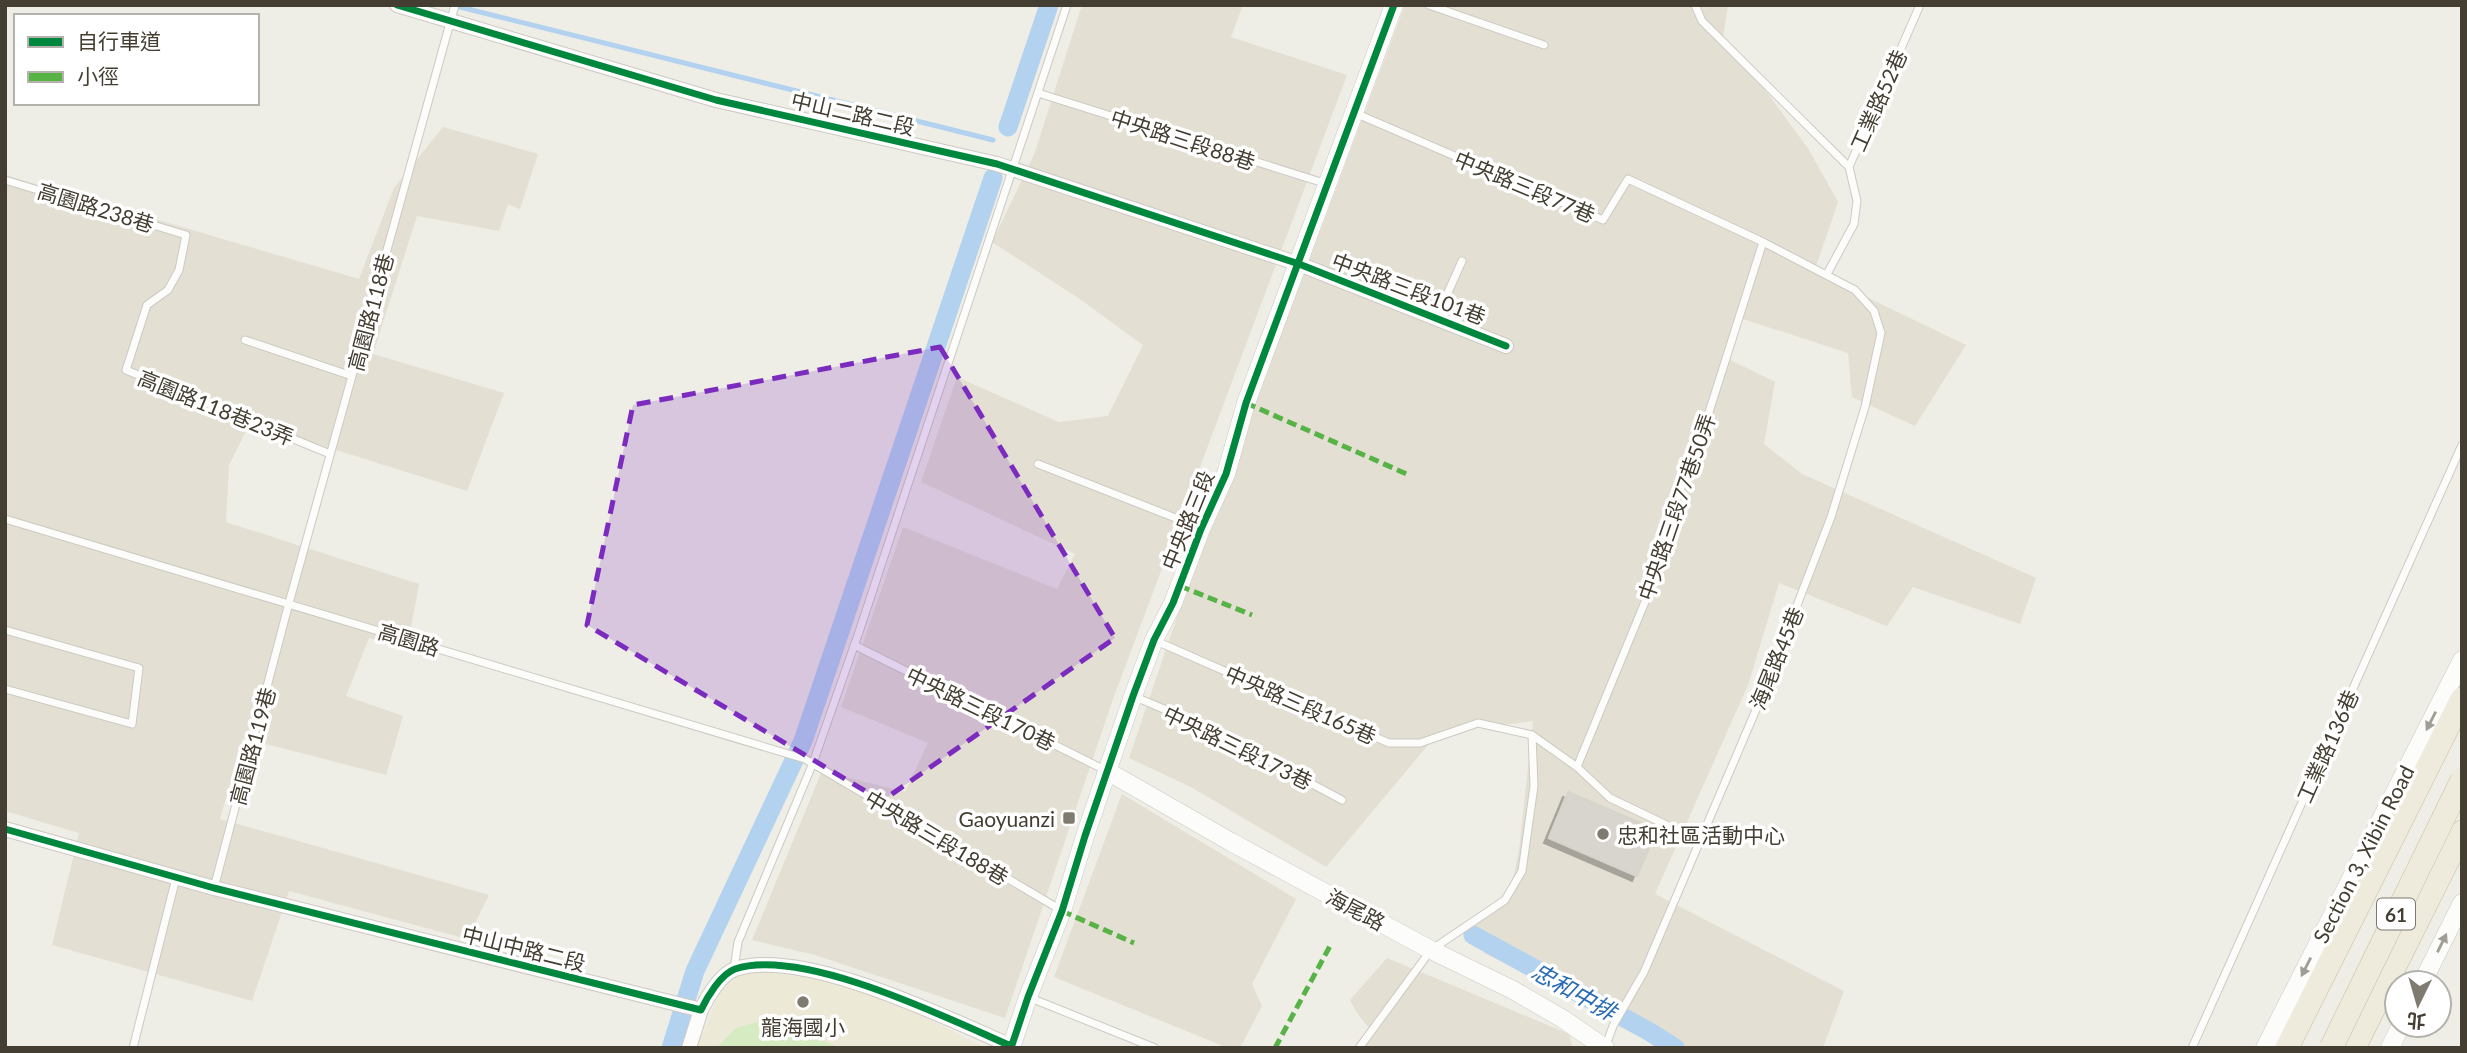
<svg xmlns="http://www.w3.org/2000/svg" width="2467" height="1053" viewBox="0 0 2467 1053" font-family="Lato,'Noto Sans TC',sans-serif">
<defs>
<filter id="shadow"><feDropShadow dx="-5" dy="5" stdDeviation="0" flood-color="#0004"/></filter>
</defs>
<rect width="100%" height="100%" fill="#eeede6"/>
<path fill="#e3dfd2" d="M1082,5H1243L1231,37L1347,75L1113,699L1005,1018L815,955L752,940L822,771L905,792L928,743L841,707L903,527L1057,589L1075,554L921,482L957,377L1059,422L1108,416L1143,345L1077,297L992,242L1034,155Z
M1405,5H1728L1723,38L1758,80L1809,150L1838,202L1814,272L1966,345L1915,426L1852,397L1848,353L1740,318L1728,359L1775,382L1764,444L1802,474L2036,578L2020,624L1913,587L1887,626L1779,583L1748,685L1655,894L1844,991L1823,1048H1660L1602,1012L1484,953L1464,930L1510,893L1519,850L1533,721L1438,733L1326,867L1191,787L1129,758L1242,426L1302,280Z
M443,127L538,154L520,209L508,204L499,231L417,216L373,354L504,393L467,491L250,423L229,465L226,522L419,584L407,649L369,638L346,696L403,716L386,775L243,738L220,819L489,895L467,939L289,891L252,1001L52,945L79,833L5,811V175L359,279L394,188Z
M1122,794L1296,899L1252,984L1262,1006L1240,1048H1228L1054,977Z
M1387,958L1569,1034L1573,1048H1363L1372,1031L1359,1016L1350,1000Z"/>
<path fill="#ede9d7" d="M763,970L821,979L867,992L913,1011L985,1048H697L720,992L740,972Z"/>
<path fill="#d7ebc3" d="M769,1019L841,1048H716L736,1028Z"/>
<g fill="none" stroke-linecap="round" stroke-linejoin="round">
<path stroke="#b2d2f0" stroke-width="5" d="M452,5L993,140"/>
<path stroke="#b2d2f0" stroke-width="19" d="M1008,127L1049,5
M1473,935L1650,1032L1675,1048
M671,1048L695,971L803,741L993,178"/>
</g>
<path fill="#d8d5ce" stroke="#d6d4cc" stroke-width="2" filter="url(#shadow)" d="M1568,792L1657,830L1637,876L1549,838Z"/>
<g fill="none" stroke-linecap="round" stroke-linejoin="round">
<g stroke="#cccac3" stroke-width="9">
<path id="service" d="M1429,5L1544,45
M1695,5L1702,21L1849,167
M1038,93L1327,184
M1355,113L1603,220L1628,179L1763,242L1855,290L1874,311L1881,333L1865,407L1831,517L1764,691L1644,972L1613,1026L1605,1048
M5,180L186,235L179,270L168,290L147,305L126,370L330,454
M1827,274L1854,224L1857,201L1849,167L1920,5
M1437,317L1462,261
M245,340L352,376
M1038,464L1201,528
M5,519L805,759L1061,910
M5,630L139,668L132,724L5,689
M1156,641L1389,743H1420L1478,723L1532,735L1577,767L1610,798L1700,841
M854,645L1107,771
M1133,696L1204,726L1342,800
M1577,767L1661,563L1675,503L1703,431L1763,242
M214,888L289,603L455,5
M734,969L738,942L813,763L859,632L1067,5
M1028,997L1155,1048
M133,1048L176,878
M1359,1048L1431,950L1505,900L1522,871L1534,786L1532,735
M2192,1048L2462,445"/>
</g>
<g stroke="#cccac3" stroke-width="16">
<path id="minor" d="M397,5L716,100L997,164L1299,264L1506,346
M5,829L214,888L701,1010C707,997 721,974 735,969C803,947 947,1018 1011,1046
M689,1048L701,1010"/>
</g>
<g stroke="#cccac3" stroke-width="19">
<path id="tertiary" d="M1107,771L1231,842L1431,950L1513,990L1563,1019L1605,1048
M2422,983L2462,903
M1011,1048L1028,997L1062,911L1085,836L1133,696L1154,640L1173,603L1201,529L1226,474L1246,403L1394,5
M2265,1048L2462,660
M2390,1048L2401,1025"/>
</g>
<g stroke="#c8bda0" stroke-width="24">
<path id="trunk" d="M2287,1048L2462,699
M2354,1048L2462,832"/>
</g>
<use href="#service" stroke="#fcfcfb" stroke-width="7"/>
<use href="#minor" stroke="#fcfcfb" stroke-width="14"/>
<use href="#tertiary" stroke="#fcfcfb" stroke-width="18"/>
<use href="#trunk" stroke="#eeeadc" stroke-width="23"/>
<g stroke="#c8bda0" stroke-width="24" stroke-linecap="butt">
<path id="trunk-bridge" d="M2331,1048L2462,780"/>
</g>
<use href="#trunk-bridge" stroke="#eeeadc" stroke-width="23"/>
<path stroke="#57b346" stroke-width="5" stroke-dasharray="10 5" stroke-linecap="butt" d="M1246,403L1409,475
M1180,586L1252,615
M1062,911L1134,943
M1275,1048L1330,946"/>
<g stroke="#fff" stroke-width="11">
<path id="cycleway" d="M397,5L716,100L997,164L1299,264L1506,346
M5,829L214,888L701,1010C707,997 721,974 735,969C803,947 947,1018 1011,1046
M1011,1048L1028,997L1062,911L1085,836L1133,696L1154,640L1173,603L1201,529L1226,474L1246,403L1394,5"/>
</g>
<use href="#cycleway" stroke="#00873e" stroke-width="7"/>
</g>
<defs><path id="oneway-solid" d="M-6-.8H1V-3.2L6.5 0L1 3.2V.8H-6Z" transform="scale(1.75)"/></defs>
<g fill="#a09d96">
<use href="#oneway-solid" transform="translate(2431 721) rotate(117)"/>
<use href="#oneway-solid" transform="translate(2442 943) rotate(-64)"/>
<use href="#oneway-solid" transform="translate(2306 967) rotate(117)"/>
</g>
<path fill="#7b2cbf" fill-opacity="0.2" stroke="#7b2cbf" stroke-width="5" stroke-dasharray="14 9" stroke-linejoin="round" d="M940,347L1115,638L882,801L587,625L633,405Z"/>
<g fill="#807b71" stroke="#fff" stroke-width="2.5">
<rect x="1062" y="811" width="14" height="14" rx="3.5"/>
<circle cx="1603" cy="834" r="7"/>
<circle cx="803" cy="1002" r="7"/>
</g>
<g text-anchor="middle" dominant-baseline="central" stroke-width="7" stroke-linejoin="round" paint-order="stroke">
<rect fill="#fff" stroke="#7c7870" stroke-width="2" x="2377" y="898.5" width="38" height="31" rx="5"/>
<g font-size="19" font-weight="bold" fill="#443e32">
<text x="2396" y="914">61</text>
</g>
<g font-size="21" fill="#443e32" stroke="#fff">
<text transform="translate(1878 100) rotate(-66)">工業路52巷</text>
<text transform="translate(853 113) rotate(13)">中山二路二段</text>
<text transform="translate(1183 139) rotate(18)">中央路三段88巷</text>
<text transform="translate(1525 186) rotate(23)">中央路三段77巷</text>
<text transform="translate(96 207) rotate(17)">高園路238巷</text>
<text transform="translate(1409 288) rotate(21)">中央路三段101巷</text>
<text transform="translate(370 312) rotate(-75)">高園路118巷</text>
<text transform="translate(216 407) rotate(22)">高園路118巷23弄</text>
<text transform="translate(1676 507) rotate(-71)">中央路三段77巷50弄</text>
<text transform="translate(1187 520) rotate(-68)">中央路三段</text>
<text transform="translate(409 639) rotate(17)">高園路</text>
<text transform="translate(1776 658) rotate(-68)">海尾路45巷</text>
<text transform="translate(1301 704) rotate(24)">中央路三段165巷</text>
<text transform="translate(981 708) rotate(26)">中央路三段170巷</text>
<text transform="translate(252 746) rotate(-75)">高園路119巷</text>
<text transform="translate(2327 746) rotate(-66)">工業路136巷</text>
<text transform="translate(1238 747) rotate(26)">中央路三段173巷</text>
<text transform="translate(937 837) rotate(31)">中央路三段188巷</text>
<text transform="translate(2363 854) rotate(-63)">Section 3, Xibin Road</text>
<text transform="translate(1356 909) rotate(28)">海尾路</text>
<text transform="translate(524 948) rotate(14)">中山中路二段</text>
</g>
<g font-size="21" fill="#443e32" stroke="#fff" text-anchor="end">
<text x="1055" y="818">Gaoyuanzi</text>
<text x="1617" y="834" text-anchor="start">忠和社區活動中心</text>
<text x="803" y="1026" text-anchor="middle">龍海國小</text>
</g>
<g font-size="23" font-style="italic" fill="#276ab4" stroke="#fff">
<text transform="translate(1574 991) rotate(29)">忠和中排</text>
</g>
</g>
<rect width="2467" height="1053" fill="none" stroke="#443e32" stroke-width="14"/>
<rect x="14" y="14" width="245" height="91" fill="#ffffff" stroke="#b4b2ad" stroke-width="2"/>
<rect x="28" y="37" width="35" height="10" fill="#00873e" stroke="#b4b2ad" stroke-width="2"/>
<text x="77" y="49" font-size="21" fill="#443e32">自行車道</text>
<rect x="28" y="72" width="35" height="10" fill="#57b346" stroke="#b4b2ad" stroke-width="2"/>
<text x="77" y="84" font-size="21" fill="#443e32">小徑</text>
<g transform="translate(2418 1004) rotate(185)"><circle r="33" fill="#ffffff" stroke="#b4b2ad" stroke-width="2"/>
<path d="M0-5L12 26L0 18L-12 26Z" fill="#807b71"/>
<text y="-10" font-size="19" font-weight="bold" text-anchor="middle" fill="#443e32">北</text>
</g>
</svg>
